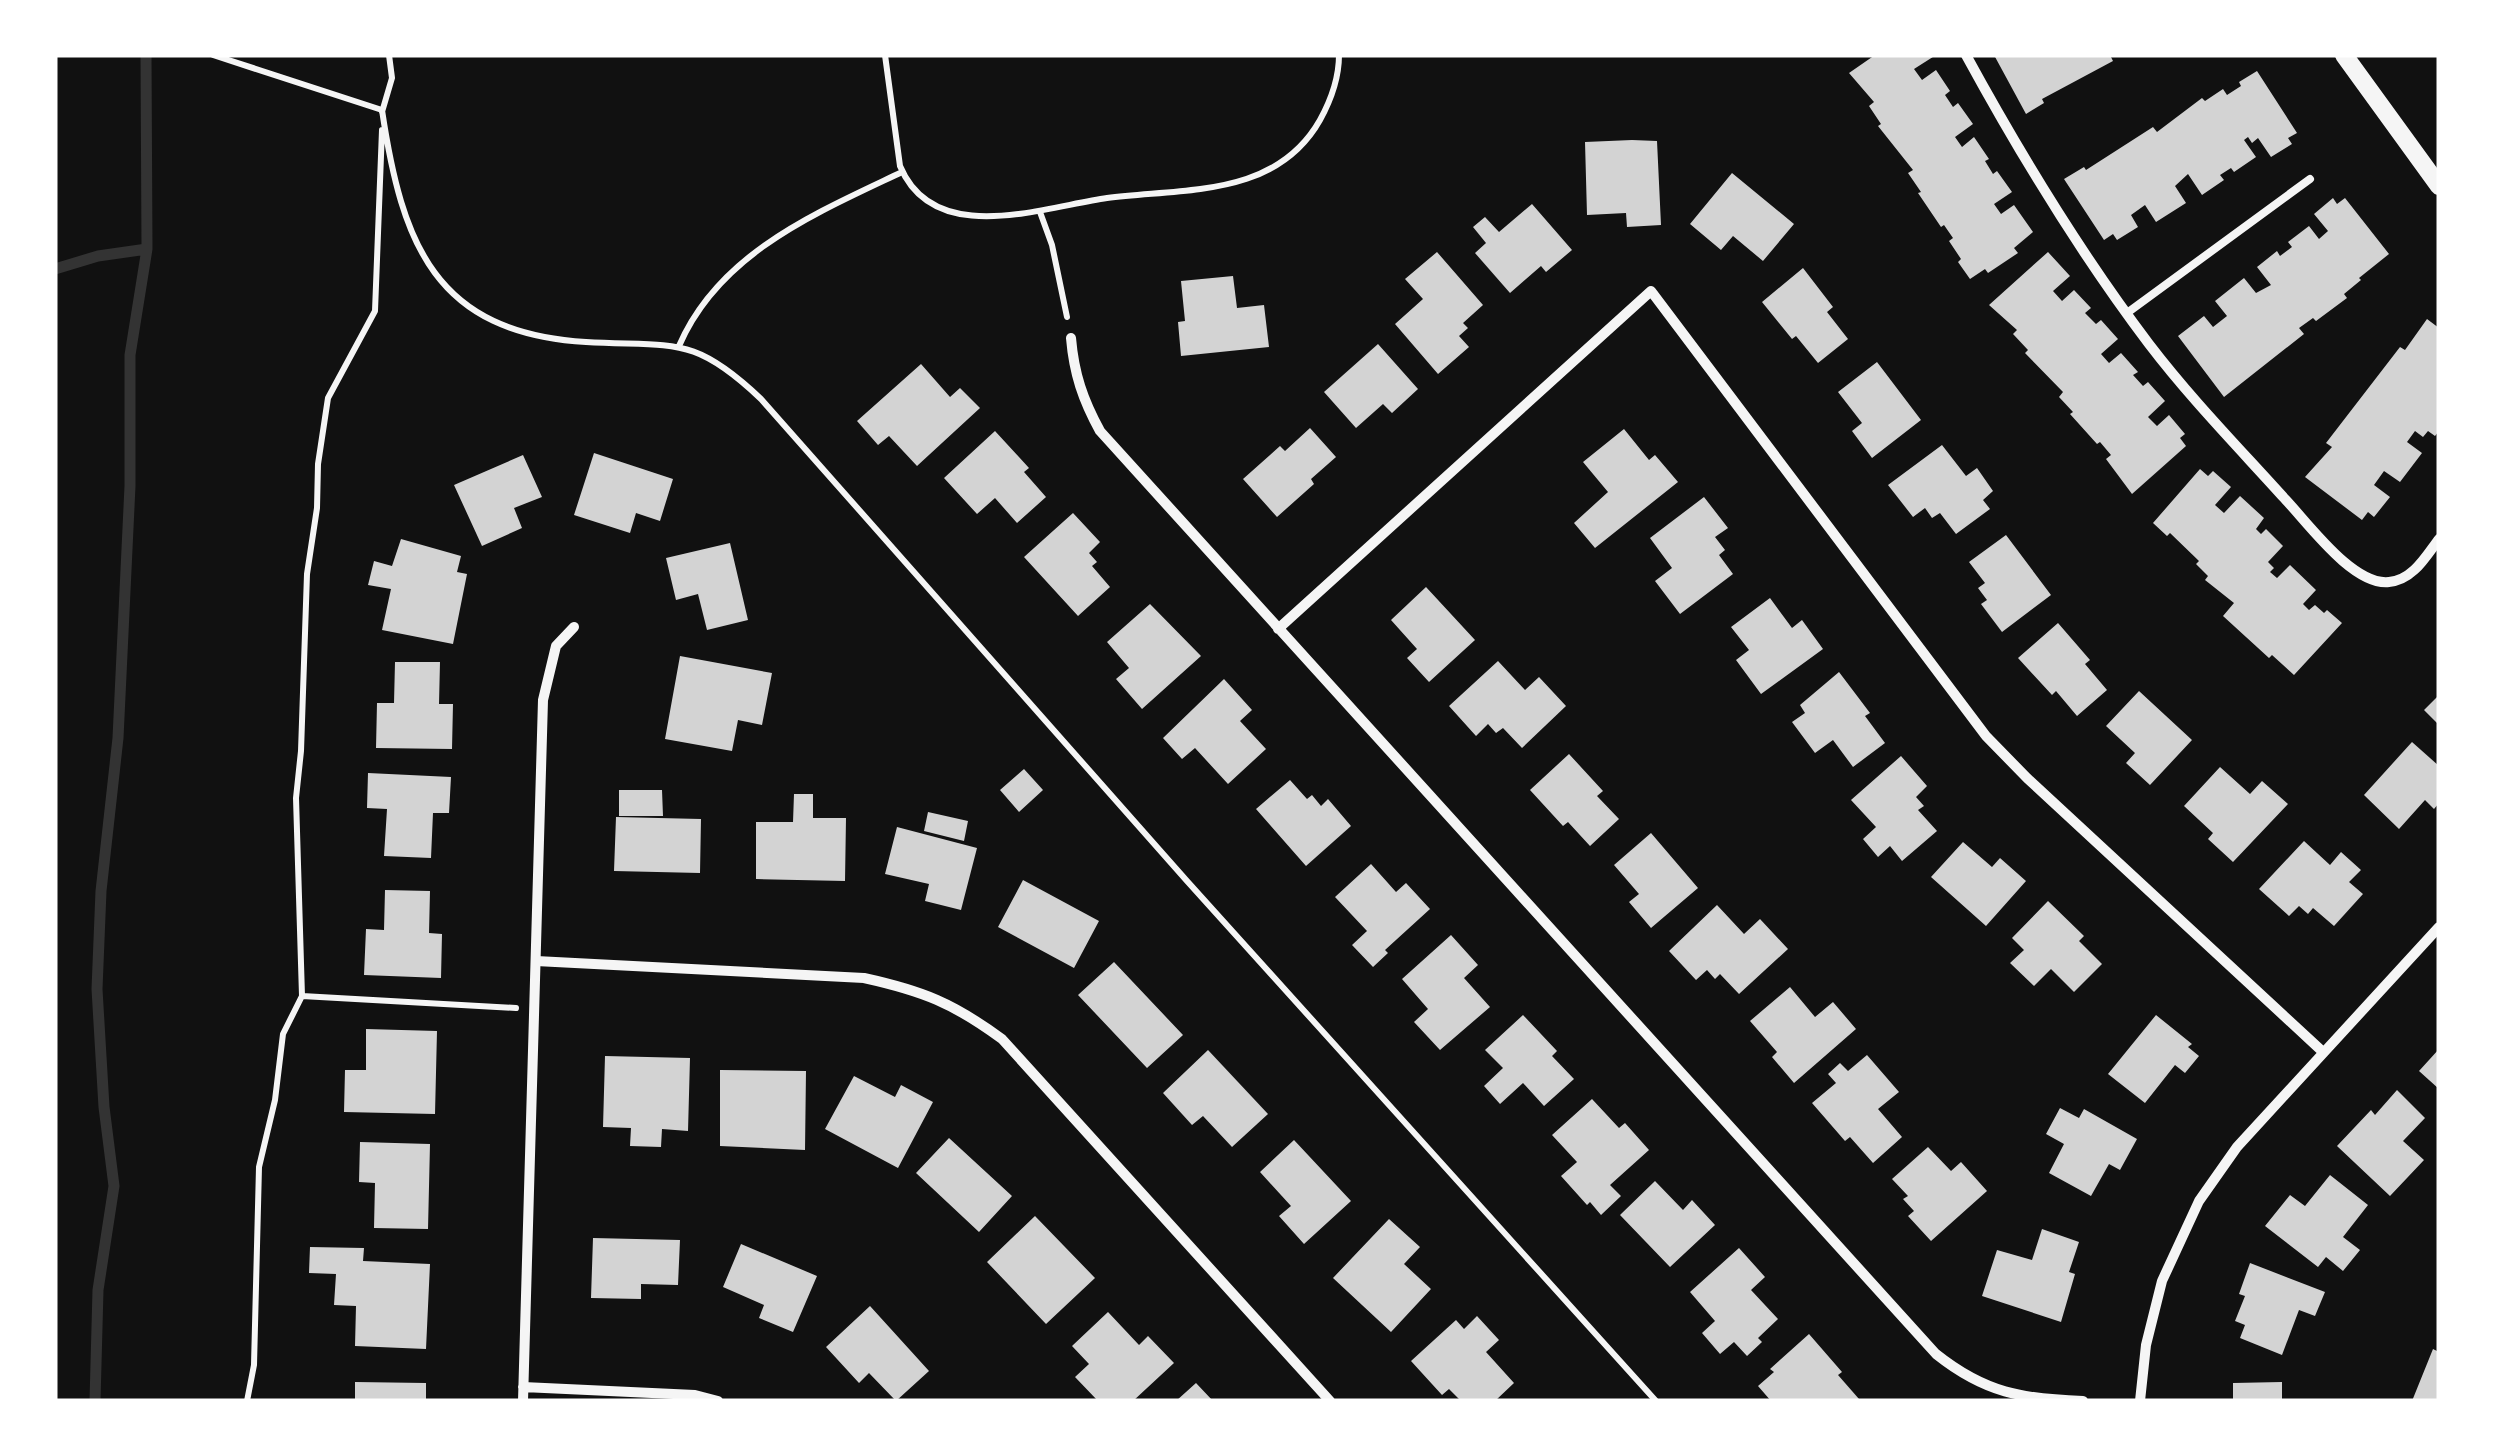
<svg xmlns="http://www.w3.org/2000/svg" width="2494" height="1456" viewBox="0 0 2494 1456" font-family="Figtree,sans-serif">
<rect width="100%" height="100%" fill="#111"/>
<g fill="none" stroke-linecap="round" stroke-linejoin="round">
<path stroke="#333" stroke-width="11" d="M55,269L98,256L147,249
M95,1401L98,1290L114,1186L104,1107L97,989L101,891L118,738L130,486V355L147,249L146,55"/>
</g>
<path fill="#d3d3d3" d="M1875,55H1936L1914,69L1922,80L1936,70L1950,91L1945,95L1953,107L1958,103L1973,124L1955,137L1962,147L1974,137L1989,159L1985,161L1993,174L1997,171L2012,192L1994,204L2001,214L2014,205L2033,232L2014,248L2018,253L1988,273L1985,269L1970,279L1958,262L1961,259L1949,241L1953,238L1944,225L1941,227L1918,193L1921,192L1908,173L1913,170L1878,126L1881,124L1869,106L1874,102L1849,73Z
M1994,55H2110L2113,61L2042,99L2044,103L2026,114Z
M2257,71L2297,133L2288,138L2292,144L2271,157L2258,138L2252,143L2248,137L2244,140L2256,157L2234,172L2231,168L2220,175L2224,180L2202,195L2188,174L2175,186L2186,203L2156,222L2145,205L2131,215L2138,227L2117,240L2113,234L2104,240L2064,179L2084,167L2086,170L2153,127L2157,132L2202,98L2205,101L2223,89L2227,95L2241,86L2239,82Z
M1632,140L1657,141L1661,225L1627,227L1626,213L1587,215L1585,142Z
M1732,173L1794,224L1763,261L1733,236L1721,250L1690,224Z
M2333,198L2337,204L2345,198L2389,254L2359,278L2361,280L2344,294L2347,298L2316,321L2313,318L2299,328L2304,334L2224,397L2178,336L2204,316L2213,327L2227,316L2215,301L2244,278L2256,293L2271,285L2257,267L2277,251L2280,256L2292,247L2288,242L2309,226L2319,239L2328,231L2314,214Z
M1532,204L1572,250L1546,272L1541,266L1510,293L1475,253L1486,243L1473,227L1485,217L1499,232Z
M1437,252L1483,305L1463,323L1468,328L1459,336L1469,347L1438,374L1395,324L1423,299L1405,279Z
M2048,252L2070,276L2053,291L2062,301L2074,290L2091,308L2085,313L2096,324L2101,320L2118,339L2101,354L2109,363L2121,353L2138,372L2133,375L2143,386L2148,382L2165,401L2148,417L2157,426L2169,415L2185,434L2180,438L2186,446L2132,494L2106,459L2111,455L2100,442L2097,444L2070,414L2073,412L2059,397L2063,392L2025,353L2028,350L2013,334L2017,330L1989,305Z
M1803,268L1833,307L1827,312L1848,339L1818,363L1796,336L1792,339L1762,302Z
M1233,276L1237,308L1264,305L1269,347L1181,356L1178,322L1185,321L1181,281Z
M2427,319L2439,328V431L2435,436L2428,431L2423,437L2415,431L2407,442L2422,453L2400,482L2384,471L2374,485L2390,497L2374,517L2368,512L2362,520L2305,477L2332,447L2326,443L2400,347L2405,350Z
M1378,344L1418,389L1392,413L1383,404L1356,428L1324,392Z
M1877,362L1921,420L1872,458L1852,431L1862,423L1838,392Z
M921,364L950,397L960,388L980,408L917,466L889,436L878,445L857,421Z
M1310,428L1336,457L1311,479L1314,484L1277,517L1243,479L1280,446L1285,451Z
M1624,429L1649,460L1655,455L1678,482L1595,548L1574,523L1608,492L1583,462Z
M995,431L1029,468L1024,472L1046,497L1017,523L995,498L977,514L944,478Z
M1942,445L1966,476L1977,468L1993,491L1983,500L1990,509L1956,534L1940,513L1932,518L1925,508L1913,517L1888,485Z
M594,453L673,479L660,521L636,513L630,533L574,515Z
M523,455L542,497L514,508L522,528L482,546L454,485Z
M2200,469L2208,476L2213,471L2231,487L2215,505L2224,513L2240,496L2264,518L2256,529L2261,534L2266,529L2283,546L2268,562L2274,568L2270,572L2277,578L2290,565L2316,590L2303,604L2309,610L2315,605L2324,613L2327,610L2342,623L2294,675L2272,655L2269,658L2223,616L2234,603L2205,580L2208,576L2196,564L2199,561L2170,533L2167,536L2153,523Z
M1704,497L1728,528L1715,537L1725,550L1719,555L1733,574L1680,614L1655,581L1672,568L1650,538Z
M1073,513L1100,542L1089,553L1097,562L1092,566L1110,587L1078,616L1024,557Z
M2006,535L2051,595L2002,632L1981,604L1987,600L1978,588L1985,583L1969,562Z
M401,539L461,556L457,572L467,574L453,644L382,630L391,589L368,585L374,561L392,566Z
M730,543L748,620L707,630L698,594L676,600L666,558Z
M1426,587L1475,640L1429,682L1407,658L1417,649L1391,620Z
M1770,598L1792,628L1802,620L1823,649L1761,694L1736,660L1749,650L1731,627Z
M1150,604L1201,656L1142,709L1116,679L1129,668L1107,642Z
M2058,623L2090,660L2085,664L2107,690L2077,716L2056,691L2052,695L2018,658Z
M680,656L772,673L762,725L738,720L732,751L665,739Z
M1498,661L1525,690L1539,677L1566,706L1522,748L1503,728L1496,733L1488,724L1476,736L1449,706Z
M395,662H440L439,704H453L452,749L376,748L377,703H394Z
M1839,672L1870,713L1865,716L1885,743L1853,767L1833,740L1815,753L1792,722L1805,713L1800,705Z
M1224,679L1252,710L1240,721L1266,749L1228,784L1195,748L1182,759L1163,738Z
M2139,691L2192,740L2150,785L2126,763L2135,753L2106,726Z
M2439,695V725L2424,710Z
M2412,742L2439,766V803L2434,809L2425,800L2399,829L2364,795Z
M1569,754L1603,791L1597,796L1619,819L1590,846L1568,822L1563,826L1530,790Z
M1901,756L1927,786L1916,797L1924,806L1918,810L1937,831L1902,861L1890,846L1878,857L1863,839L1876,827L1851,800Z
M2220,767L2250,794L2262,781L2288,804L2233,862L2208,839L2213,833L2184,806Z
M1024,769L1043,790L1019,812L1000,790Z
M368,773L451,777L449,813H433L431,858L384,856L387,809L367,808Z
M1290,780L1307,799L1312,795L1321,806L1328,799L1351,826L1306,866L1256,809Z
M619,790H662L663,816H619Z
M794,794H813V818H846L845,881L756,879V822H793Z
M928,812L968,821L964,841L924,831Z
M616,817L701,819L700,873L614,871Z
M897,827L977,848L961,910L925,901L929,884L885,874Z
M1651,833L1698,888L1651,928L1629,902L1639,894L1614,865Z
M2304,841L2330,865L2341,852L2361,870L2349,882L2363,894L2334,926L2313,908L2308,914L2299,906L2289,916L2259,889Z
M1963,842L1992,867L2000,858L2026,881L1986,926L1931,877Z
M1371,864L1396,892L1406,883L1430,909L1385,950L1388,953L1373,967L1352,945L1367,931L1335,897Z
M1023,880L1099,921L1074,968L998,927Z
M385,890L430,891L429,933L442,934L441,978L364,975L366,929L384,930Z
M2048,901L2084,936L2079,941L2102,964L2074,992L2051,969L2034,986L2010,963L2024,950L2012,938Z
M1717,905L1744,934L1760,919L1788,949L1739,994L1720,974L1715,979L1707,970L1696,980L1669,951Z
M1451,935L1478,965L1464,978L1490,1007L1440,1050L1414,1022L1428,1009L1402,979Z
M1114,962L1183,1035L1147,1068L1078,995Z
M1790,987L1815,1017L1833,1002L1856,1029L1794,1083L1772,1057L1777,1052L1750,1021Z
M1523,1015L1557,1051L1552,1056L1574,1079L1544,1106L1523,1083L1500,1104L1484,1086L1503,1068L1485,1050Z
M2156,1015L2192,1044L2188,1047L2199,1056L2185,1073L2175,1065L2145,1103L2108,1074Z
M366,1029L437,1031L435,1114L344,1112L345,1070H366Z
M2439,1049V1089L2419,1071Z
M1208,1050L1268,1114L1232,1147L1203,1116L1192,1125L1163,1093Z
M1867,1055L1899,1092L1878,1109L1902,1137L1873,1163L1850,1137L1845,1141L1812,1103L1836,1083L1828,1074L1840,1063L1848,1071Z
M605,1056L690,1058L688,1131L662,1129L661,1147L630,1146L631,1128L603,1127Z
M720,1070L806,1071L805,1150L720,1146Z
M854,1076L895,1097L901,1085L933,1102L898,1168L825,1129Z
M2397,1090L2425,1118L2403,1141L2424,1160L2390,1196L2337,1146L2371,1110L2375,1115Z
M1592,1099L1619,1128L1625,1123L1649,1150L1610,1185L1621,1196L1601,1215L1590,1202L1587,1205L1561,1176L1577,1162L1552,1135Z
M2060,1108L2079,1118L2084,1109L2137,1139L2120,1170L2109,1164L2091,1196L2049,1173L2064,1144L2046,1134Z
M949,1138L1012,1196L979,1232L916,1173Z
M1294,1140L1351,1201L1304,1244L1279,1216L1291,1206L1260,1172Z
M360,1142L430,1144L428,1229L374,1228L375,1183L359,1182Z
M1928,1147L1951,1171L1961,1162L1987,1191L1931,1241L1908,1216L1914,1211L1903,1199L1908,1196L1892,1179Z
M2330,1175L2368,1205L2343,1237L2360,1250L2343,1271L2326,1257L2318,1267L2265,1226L2290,1195L2305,1206Z
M1655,1181L1683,1210L1692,1200L1715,1225L1670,1267L1620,1215Z
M1035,1216L1095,1278L1046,1324L987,1262Z
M1389,1219L1420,1247L1404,1264L1431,1289L1391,1332L1333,1278Z
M2042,1229L2079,1242L2069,1272L2075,1274L2061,1322L1982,1296L1997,1250L2032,1260Z
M593,1238L680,1240L678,1285L641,1284V1299L591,1298Z
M741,1244L817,1276L793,1332L759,1318L764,1305L723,1287Z
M310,1247L364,1248L363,1261L430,1264L426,1349L355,1346L356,1306L334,1305L336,1274L309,1273Z
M1739,1248L1765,1277L1751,1290L1778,1319L1758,1338L1762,1342L1747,1356L1734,1342L1720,1354L1702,1333L1715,1321L1690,1292Z
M2250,1263L2325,1292L2315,1316L2299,1310L2282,1355L2240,1338L2245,1325L2235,1321L2245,1296L2239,1294Z
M870,1306L929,1371L896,1401L869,1373L859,1383L826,1347Z
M1108,1312L1139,1345L1148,1336L1174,1363L1133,1401H1098L1075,1377L1089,1364L1072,1346Z
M1477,1316L1499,1340L1486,1352L1514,1383L1495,1401H1461L1449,1389L1442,1395L1411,1361L1456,1320L1464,1329Z
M1809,1334L1842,1372L1838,1375L1859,1399L1857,1401H1771L1758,1386L1774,1372L1770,1369Z
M2433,1349L2439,1352V1401H2412Z
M355,1382L426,1383V1401H355Z
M2282,1382V1401H2233V1383Z
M1196,1383L1213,1401H1176Z"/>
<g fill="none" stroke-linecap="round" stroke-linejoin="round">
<path stroke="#f5f5f5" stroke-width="6" d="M213,55L382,110C402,244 435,333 586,342C674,347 693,334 761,399L1187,881L1656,1401
M885,55L900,166C934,248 1043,207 1107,198C1184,188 1276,198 1320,120C1331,100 1339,78 1339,55
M382,112L392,78L389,55
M1040,212L1052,245L1067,317
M679,346C719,253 816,213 902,172
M302,996L516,1008
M247,1401L254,1365L259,1167L275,1100L283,1034L302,996L296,798L301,751L307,574L317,508L318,464L328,398L375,311L382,130"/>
<path stroke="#f5f5f5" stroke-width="8" d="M2127,313L2310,179"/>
<path stroke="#f5f5f5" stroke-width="10" d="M1966,55C2020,154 2081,254 2149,344C2191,399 2239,448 2285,499C2308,523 2353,586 2389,582C2413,580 2426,556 2439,539
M1071,338C1074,374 1083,400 1100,431L1936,1354C1985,1393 2022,1399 2083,1401
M1278,629L1651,291L1986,736L2027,778L2323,1052
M536,961L864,978C923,991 953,1003 1002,1039L1330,1401
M523,1387L695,1395L718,1401
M523,1401L543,700L556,646L574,627
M2140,1401L2146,1345L2162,1281L2199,1201L2237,1147L2439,927"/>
<path stroke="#f5f5f5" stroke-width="18" d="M2344,55L2439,186"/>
</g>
<rect width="2494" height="1456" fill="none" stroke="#ffffff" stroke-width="115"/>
</svg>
